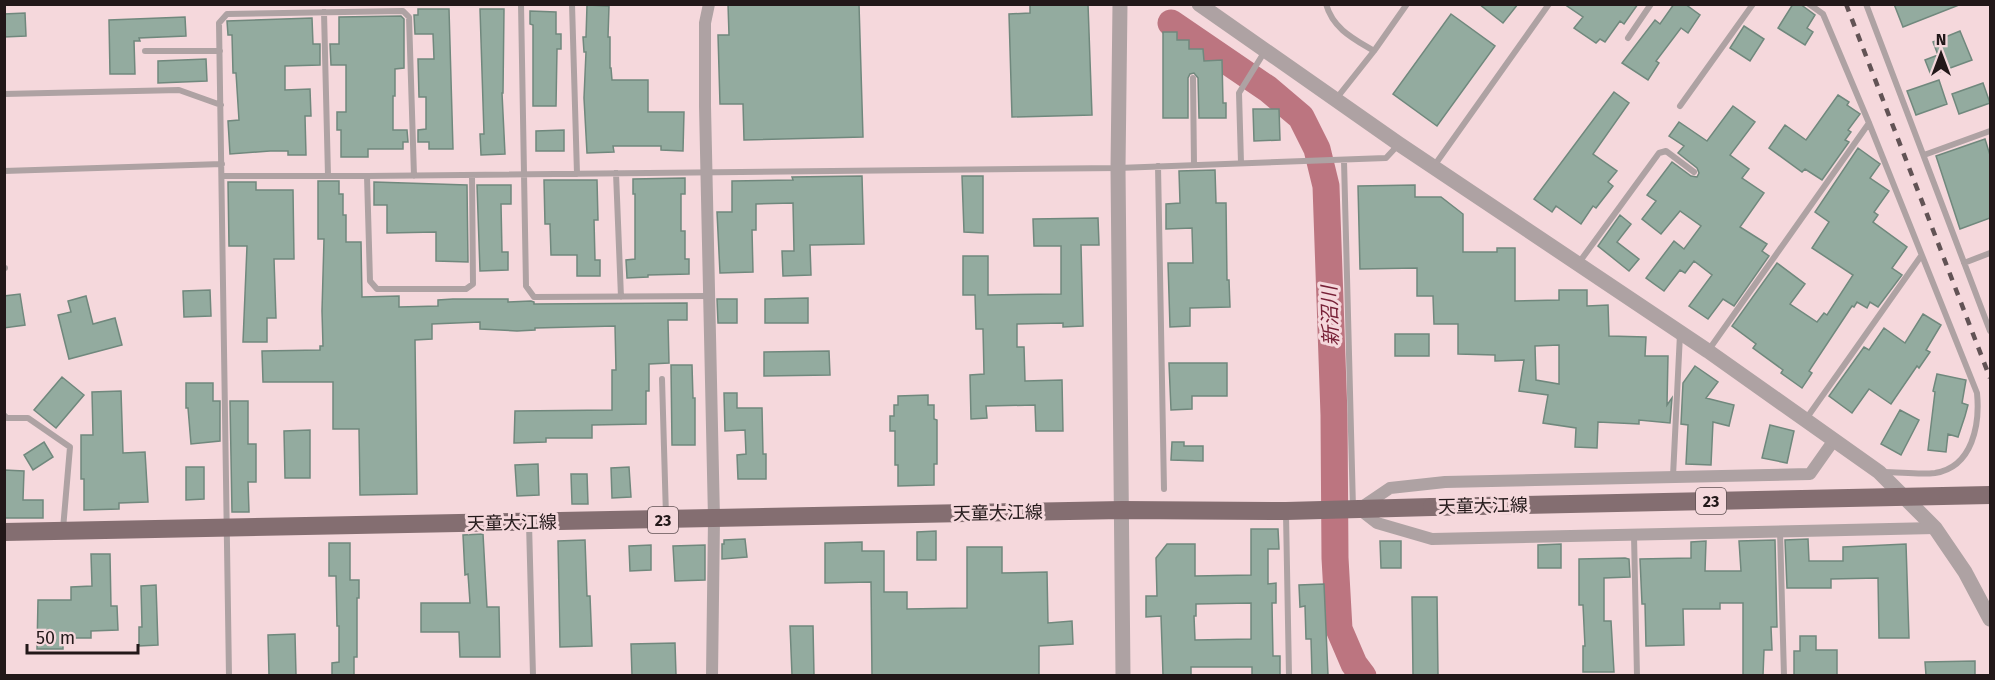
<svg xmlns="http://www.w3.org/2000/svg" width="1995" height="680" viewBox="0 0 1995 680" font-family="'Fira Sans','Noto Sans JP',sans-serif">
<rect width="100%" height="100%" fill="#f5d8dc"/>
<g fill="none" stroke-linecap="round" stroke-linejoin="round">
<path stroke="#bc7580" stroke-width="27" d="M1171,23L1268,89L1301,117L1317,149L1326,186L1334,415L1335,558L1339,629L1354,664L1363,676"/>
</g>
<path fill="#93ab9f" stroke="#70887d" stroke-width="1.5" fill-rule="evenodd" d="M728,4H859L863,137L744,140L743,104H720L718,35H729Z
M1030,4H1088L1092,115L1012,117L1009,14L1030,13Z
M1479,4H1518L1503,23Z
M1564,4H1638L1624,24L1620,21L1605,42L1600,39L1596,43L1574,28L1583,17Z
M1674,4H1685L1700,15L1688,33L1681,28L1656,61L1659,63L1648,80L1622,63L1655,20L1660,24Z
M1793,4H1800L1815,15L1807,28L1813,32L1805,45L1778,28Z
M1894,4H1959V5L1903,27Z
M587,5L609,6L608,37H610V68H611L612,80H648V112H684L683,151L661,150V146H613L614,152L587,153L584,98L586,52H584L583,37H586Z
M418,9H449L453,149H429V142H418V130L426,129V97H419L418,59H434L433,34H415L414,15H418Z
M480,9H504L503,93H502L505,154L481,155L480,134H484Z
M530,11L556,12V34H561V49H557L556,106H533V25L530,24Z
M25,13L26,36L4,37V14Z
M1451,14L1495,46L1437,126L1393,94Z
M401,16L404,19V68L395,69V96H393V130H407L408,142H403V149H368V157H341V130H337V112H346V65H331L330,44H339V17Z
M185,17L186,36L139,38L140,41H134L135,74H110L109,20Z
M312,18L313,44H320V65L285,66V90L310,89L311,116H305L306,155H288V151H270L230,154L228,121L239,120L236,73H233L232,35H228L227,21Z
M1744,26L1764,39L1750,61L1730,48Z
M1960,31L1972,60L1931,75L1925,60L1938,55L1933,42Z
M1163,32H1177V40H1189V49H1203L1204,61L1222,60L1223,103H1226V118H1199L1198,78L1194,73L1190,74L1188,78V118H1163Z
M206,59L207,81L158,83V61Z
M1939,80L1947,104L1916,115L1907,91Z
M1983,83L1990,103L1959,114L1952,94Z
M1614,92L1629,103L1593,154L1617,171L1608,182L1613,186L1596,208L1593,206L1581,224L1556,206L1552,212L1534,199Z
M1838,95L1849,102L1847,105L1860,114L1848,130L1851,132L1845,140L1849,142L1822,180L1805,169L1802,172L1769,148L1785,125L1806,140Z
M1733,106L1755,122L1730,155L1749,169L1742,178L1764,193L1740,227L1767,244L1762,251L1769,256L1734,306L1723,299L1708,319L1689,306L1712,275L1694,261L1685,273L1680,270L1664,291L1646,278L1674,241L1684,249L1701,226L1680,211L1661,234L1642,219L1656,201L1647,195L1672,162L1691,176L1697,177L1699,173L1697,168L1678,153L1684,146L1669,136L1679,122L1707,141Z
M1253,109H1279L1280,140L1254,141Z
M564,130V151H536V131Z
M1985,139L1990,155V218L1960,229L1936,156Z
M1858,148L1880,164L1870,178L1889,191L1874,212L1878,215L1873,222L1907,247L1892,268L1902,275L1878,307L1870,302L1867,308L1857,302L1854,307L1852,306L1809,371L1812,373L1802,388L1781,373L1783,370L1753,348L1756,344L1732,326L1777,263L1805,284L1790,304L1817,322L1824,313L1827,315L1853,275L1812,248L1829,222L1815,212Z
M1215,170L1216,203H1226L1227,280H1229L1230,307L1190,308V326L1170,327L1168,263H1193L1192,228L1166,229V204L1180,203L1179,171Z
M862,176L864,244L810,245L811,275L783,276L782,251H794L793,203L756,204V230H752L753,272L720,273L717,212H732V181L793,180L792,177Z
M962,176H983V233L964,232Z
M685,178V194H681V231H685V259H689V274L648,275V277L627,278L626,260L635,259V194H633V179Z
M544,180H597L598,220H594L595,260H600V276H577V255H551L550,224H545Z
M318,181H339V194H343V215H346V242H361L362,297L399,296V307L438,306V300L453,299H508V302L531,301L534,302V304L687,303V320H668L669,363L649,364V391H646V424L592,425V438H546V442L514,443L515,411L612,410V370H616L615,326L535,328V330L517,331L480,329V322L432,324V339L415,340L417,494L360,495L359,429H333V382H263L262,351L320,350V346H323L322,311L324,239H318Z
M228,182H256V190H293L294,259H274L276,318H267V342H243L247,246H229Z
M374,182L467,185L468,262L436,261V232L387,233V205H374Z
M477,185H511V204H501L502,252H508V270L480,271Z
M1415,185V197H1441L1463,214V252H1497V248H1515V301L1559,300V290H1587V306L1608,305L1609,336L1646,337L1645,356H1668L1667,405L1672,398L1670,423L1639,420V424L1598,422L1597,448L1575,447L1576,428L1543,423L1548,395L1519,391L1524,360L1495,361V355L1458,354V324H1434L1433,296H1417V268L1360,269L1358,186ZM1559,345V384L1536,380L1535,346Z
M1620,215L1631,224L1617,242L1639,259L1629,271L1598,246Z
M1098,218L1099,245H1081L1083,326L1063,327V323L1017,324V347H1024L1025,381L1062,380L1063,431H1036L1035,405L986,406L987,418L971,419L970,375L984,374L983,329H976L975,295H963V256H988V295L1061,294V246H1034L1033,219Z
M210,290L211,316L184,317L183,291Z
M20,294L25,325L4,328V296Z
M86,296L93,324L115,318L122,345L69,359L58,315L71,312L68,301Z
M808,298V323H765V299Z
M717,299H737V323H718Z
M1923,314L1941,325L1926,350L1930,352L1919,368L1917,366L1891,404L1869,389L1852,413L1829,396L1864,347L1869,350L1884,328L1905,343Z
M1395,334H1429V356H1395Z
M829,351L830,375L764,376V352Z
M1169,363H1227V396H1192V409L1171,410Z
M671,365H692L693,398H695V445H672Z
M1695,366L1718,382L1706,398L1734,405L1729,426L1713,422L1711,465L1686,464L1688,425L1681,424L1683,383Z
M1937,374L1966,380L1962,403L1968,405L1965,416L1958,437L1948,434L1946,452L1928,450L1935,392L1933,391Z
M62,377L84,395L56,428L34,410Z
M186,383H213V401H220V441L191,444L188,408H186Z
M121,391L123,453L145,452L148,502L119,503V509L84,510V479H81V435H93L92,392Z
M724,393H737V408H762L763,454H766V479H738L737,455L746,454L745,430L725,431Z
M928,395V405H934V419L937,420V464H934V485L898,486V465H895V431H890V416H894V405H898V396Z
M230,401H248V444H256V482H248L249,512H232Z
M1900,410L1919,420L1901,455L1881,444Z
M1770,425L1794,431L1787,463L1762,458Z
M310,430V478H285L284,431Z
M44,442L53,457L33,470L24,455Z
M1172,442H1184V446H1203V461L1171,460Z
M538,464L539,495L517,496L515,465Z
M186,467H204V499L186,500Z
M629,467L631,497L612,498L611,468Z
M4,470L24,471L23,500H43V518H4Z
M571,474H587L588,504H572Z
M1251,529H1278L1279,549H1268V584L1276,583V603H1272L1273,656H1280V675H1252V667H1191V675H1163L1161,616L1146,617V596H1157L1156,558L1167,544H1195V576L1251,575ZM1251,603V639L1195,640L1194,616H1196V604Z
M936,531V560H917V532Z
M483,534L487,607H499L500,657H460L459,632H421V603H470L468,574L465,575L463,535Z
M745,539L747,557L722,559V544H724V540Z
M1808,539L1809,561H1843V547L1906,544L1909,638H1879L1878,578L1831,579V588H1787L1785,540Z
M585,540L587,596H590L592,646L560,647L558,541Z
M1775,540L1777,627H1771L1772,650H1764L1763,675H1743V603H1720V609H1683L1684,645L1646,646L1645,604H1642L1640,559L1691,558V542L1706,541L1705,571H1741L1739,541Z
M1380,541H1401V568H1381Z
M862,542V551H884V592H907V609L967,608V547H1002V573L1047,572L1048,623L1072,621L1073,644L1039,646V675H872L871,582L825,583V543Z
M329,543H350V580H359V598H357V657H354V675H332V663L339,662V626H337L336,576H329Z
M1561,544V568H1538V545Z
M651,545V570L630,571L629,546Z
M705,545V580L675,581L673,546Z
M91,554H110L111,606H117L118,630L91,631V638H63V649H37L38,600H71V587L92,586Z
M1625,558L1629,559L1630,577L1604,578V621H1611L1614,672H1583V646H1585L1583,605H1579V559Z
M1324,584L1328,675H1312L1311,639H1306L1305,606L1300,607L1299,585Z
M156,585L158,645L139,646V627H142L141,586Z
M1412,597H1437L1438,675H1413Z
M790,626H813L814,675H792Z
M295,634L296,675H269L268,635Z
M1800,636H1816V650H1837V675H1794V651H1800Z
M675,643L676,675H632L631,644Z
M1975,661V675H1926L1925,662Z"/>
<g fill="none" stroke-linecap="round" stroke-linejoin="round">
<path stroke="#aea2a3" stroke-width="6" d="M521,4L526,286L534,297L709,296
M572,4L577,174
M1326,4C1333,29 1354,39 1374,51L1407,4
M1809,4L1823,14L1869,123L1977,393C1980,424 1973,467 1935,473C1919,475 1900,472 1883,472
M1866,4L1990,331
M324,12L328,176
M1628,38L1651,4
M145,51H220
M1193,78L1194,165
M4,94L179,90L221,105
M1336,99L1374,51
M1680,106L1753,4
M1924,155L1990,131
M1344,161L1353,508
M1241,163L1239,93L1265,51
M1158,166L1164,489
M1434,166L1549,4
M4,171L222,164
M616,173L621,297
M222,176H367L1118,168L1386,158L1399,144
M367,176L370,281L377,289H466L473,284L472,176
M1964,263L1990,253
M1578,264L1659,153L1666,151L1694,172
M4,268H5
M1708,351L1869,123
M662,379L666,516
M4,415L7,418H28L70,447L63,529
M1806,419L1921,256
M1673,476L1680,334
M1286,514L1289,676
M529,523L533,676
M1780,531L1784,676
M1634,535L1637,676
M229,676L219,23L227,14L403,11L409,17L414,176"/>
<path stroke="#aea2a3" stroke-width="12" d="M709,4L705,23V106L714,519L712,676
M1834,440L1810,474L1445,482L1390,488L1359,509L1377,523L1432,539L1935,528"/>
<path stroke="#aea2a3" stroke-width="15" d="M1120,4L1118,168L1123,676
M1199,4L1399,144L1708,351L1879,472L1935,528L1965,572L1990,619"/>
<path stroke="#846e71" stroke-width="18" d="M4,532L1122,510L1286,511L1432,507"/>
<path stroke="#625355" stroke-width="4.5" stroke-dasharray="8 8" stroke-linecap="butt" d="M1846,4L1990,378"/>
<path stroke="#846e71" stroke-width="18" d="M1432,507L1990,495"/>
</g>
<g text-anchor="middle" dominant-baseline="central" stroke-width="6" stroke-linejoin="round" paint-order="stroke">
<g fill="#f5d8dc" stroke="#615254" stroke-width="1.5">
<rect x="1696" y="488" width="30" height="26" rx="4.5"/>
<rect x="648" y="507" width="30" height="26" rx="4.5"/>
</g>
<g font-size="16" font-weight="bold" fill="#221819">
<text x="1711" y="501">23</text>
<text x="663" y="520">23</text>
</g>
<g font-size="18" fill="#221819" stroke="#f5d8dc">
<text transform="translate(1483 506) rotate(-1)">天童大江線</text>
<text transform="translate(998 513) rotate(-1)">天童大江線</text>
<text transform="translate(512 523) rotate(-1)">天童大江線</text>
</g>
<g font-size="20" font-style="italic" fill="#772036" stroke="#f5d8dc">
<text transform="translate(1330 316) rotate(-92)">新沼川</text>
</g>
</g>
<rect width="1995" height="680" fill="none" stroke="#221819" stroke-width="12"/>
<g transform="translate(1941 54)" stroke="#f5d8dc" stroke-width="4.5" paint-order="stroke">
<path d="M0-4.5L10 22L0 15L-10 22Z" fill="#221819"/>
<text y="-9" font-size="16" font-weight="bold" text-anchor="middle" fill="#221819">N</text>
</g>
<path d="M27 644v9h111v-9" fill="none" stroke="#221819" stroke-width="3"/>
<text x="36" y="644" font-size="18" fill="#221819" stroke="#f5d8dc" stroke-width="4.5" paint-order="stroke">50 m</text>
</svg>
